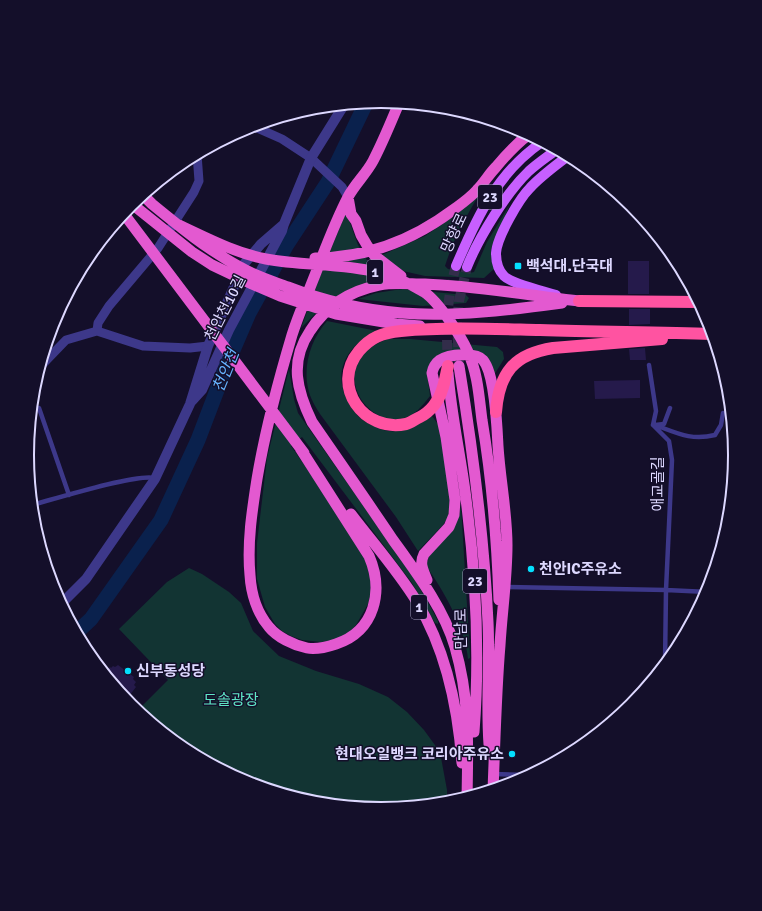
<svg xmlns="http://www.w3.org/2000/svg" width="762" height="911" viewBox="0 0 762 911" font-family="Signika,'Noto Sans KR',sans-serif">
<rect width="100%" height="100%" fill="#140f2a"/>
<path fill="#123433" d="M480,193C466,217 453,240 445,266L448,269L469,273L474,272L487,242L510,204L491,249L494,269L484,278L425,276L403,271L382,255L425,236L447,221Z
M346,212L358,245L368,262L391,277L316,313L301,328L319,279Z
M402,289L466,295L469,298L466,303L423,306L358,299L376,293Z
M327,321L377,331C349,344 332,369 347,400C353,412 360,420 372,425C380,429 387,432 396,431C409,430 422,423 432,416L440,427L451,500L448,517L443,525L418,551L396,517L320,414C315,406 310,398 308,388C303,365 311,339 327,321Z
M388,339H410L497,347L503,352L504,359L494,375L482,354L477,351L463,350L427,371L430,396C426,401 422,406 418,410C376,447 316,364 388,339Z
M289,369L294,399L298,413L414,578L431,608L438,621V624L435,623L412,583L302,437L291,446L324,493L364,552L373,589L368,604L356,625L350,631L340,638L330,641L321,642L302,640L291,636L282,631L275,624L265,607L257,579V543L267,458Z
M461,505L470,655V658L468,659C466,630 443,589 426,566L429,556L459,516Z
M189,568L202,574L229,592L241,603L253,631L279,656L316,671L359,684L388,697L407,712L424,730L440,752L447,790V803L381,809L312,803L245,782L184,750L137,711L168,680L119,629L167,582Z"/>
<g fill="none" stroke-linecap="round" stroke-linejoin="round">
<path stroke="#0a214d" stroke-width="15" d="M76,633L91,619L161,520L198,440L227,364L249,313L286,246L328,182L366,103"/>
</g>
<path fill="#251a4b" d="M628,261H649V294H628Z
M629,309H650V324L629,325Z
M645,348L646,360H630L629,349Z
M640,380V398L595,399L594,381Z
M118,665L134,677L133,679L136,682L134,685L136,687L126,700L104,674L110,667L111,668L113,666L115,667Z"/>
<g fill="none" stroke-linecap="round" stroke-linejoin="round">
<path stroke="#322d4a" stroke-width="10" stroke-dasharray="10 5" stroke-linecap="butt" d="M459,362L457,323L459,301L467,267
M448,365C446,329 446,301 456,266"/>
<path stroke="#3d388a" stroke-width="4.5" d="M649,365L656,411L653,425
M39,408L69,495
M653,425L669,441L672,460L666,590L665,664
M655,425C677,433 691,441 715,435L721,425L723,413
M655,425L664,424L670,408
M32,505C54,499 137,473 155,478
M506,587L666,590L708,592
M54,591L64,601
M494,774L530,775"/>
<path stroke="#3d388a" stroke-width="9" d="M253,126L282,139L311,158L342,187L348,197
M97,331L98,323L109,306L158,248L194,192L199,181L197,154
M40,367L66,340L97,331L143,346L190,348L208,346"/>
<path stroke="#3d388a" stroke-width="10" d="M192,401L202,390L229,330L282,231L284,224L311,158L344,105
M61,604L86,579L155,479L190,404L208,346L244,264L261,244L284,224"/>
<path stroke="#c75fff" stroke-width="10" d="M456,266C477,217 497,173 542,142
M467,267C479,237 506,193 529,171C538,163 547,157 556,150
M556,295C544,291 512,284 504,276C498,270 496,260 496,253C497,237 519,199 530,188C541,176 555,166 568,156"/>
<path stroke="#e359d0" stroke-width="11" d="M143,195L152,204C180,227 208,250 240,267C255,276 272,281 288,287C324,301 364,310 402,313C455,317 510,310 562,303
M348,197L351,214L356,221L361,235L368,247L375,256L401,276
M132,204L192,252L212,265L252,284L280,296L336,314L396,324L420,326
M124,214L304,453
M179,225C207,238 235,253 266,259C303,266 342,263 380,273C393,276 412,285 424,292C439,302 461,336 468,352C478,374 479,397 482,420C492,480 497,540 499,600
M315,258C366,258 413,240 453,210C461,204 470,198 477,190C484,183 489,174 496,167C506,155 516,144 528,135
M459,366C473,451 484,536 488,622C490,663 486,703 489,744
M448,373C451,415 461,457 466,499C476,576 480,654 474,732
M300,448L369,556C384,591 375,631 336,644C327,647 316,650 307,648C293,645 277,637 269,627C257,613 251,593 250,575C247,543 252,511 257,479C265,431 278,382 292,335C298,316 306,298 313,280C324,252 334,224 348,197C355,184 366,174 373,161C383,142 391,122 399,103
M351,514C373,543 398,571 417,602C446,650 458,708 462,763
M427,580C423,570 419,564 424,554L449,527L454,515L455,500L446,437L432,373C433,368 436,363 440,360C449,354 476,352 483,360C495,374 497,427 498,446C500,479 507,512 507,545C507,579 502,611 500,645C496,693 495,742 493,790
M467,798C468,745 470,699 455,647C444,609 416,572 393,540C366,500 339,461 312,422C297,391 289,362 310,331C326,306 350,291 379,285C394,282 410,284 425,284C476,286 528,295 579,301"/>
<path stroke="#ff53a1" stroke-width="12" d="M579,301L698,302
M448,366C446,374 445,382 442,390C439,401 430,412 420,417C415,419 411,423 406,424C364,433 330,386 359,351C371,337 382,333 401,331C447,327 494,329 540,330C597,332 655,332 712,334
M496,412C499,373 514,354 553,348L662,339"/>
</g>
<g fill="#04e0ff" stroke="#140f2a" stroke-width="1.5">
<rect x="514" y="262" width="8" height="8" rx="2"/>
<circle cx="531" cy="569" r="4"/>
<circle cx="128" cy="671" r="4"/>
<circle cx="512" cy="754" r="4"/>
</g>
<g text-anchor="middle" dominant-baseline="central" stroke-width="3" stroke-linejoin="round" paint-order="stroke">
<g fill="#140f2a" stroke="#a19cbf" stroke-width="1">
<rect x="478" y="185" width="24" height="24" rx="3"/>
<rect x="367" y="260" width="16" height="24" rx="3"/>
<rect x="463" y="569" width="24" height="24" rx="3"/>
<rect x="411" y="595" width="16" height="24" rx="3"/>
</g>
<g font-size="14" font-weight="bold" fill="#ddd8ff">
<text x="490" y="197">23</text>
<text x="375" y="272">1</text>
<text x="475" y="581">23</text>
<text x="419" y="607">1</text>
</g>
<g font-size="15" fill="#ddd8ff" stroke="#140f2a">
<text transform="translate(454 233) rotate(-65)">망향로</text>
<text transform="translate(225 308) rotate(-63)">천안천10길</text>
<text transform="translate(658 484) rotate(-90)">애교골길</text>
<text transform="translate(461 629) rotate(-91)">만남로</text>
</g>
<g font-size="15" font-weight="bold" fill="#ddd8ff" stroke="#140f2a" text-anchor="start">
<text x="526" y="266">백석대.단국대</text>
<text x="539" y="569">천안IC주유소</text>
<text x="136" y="671">신부동성당</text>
<text x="504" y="754" text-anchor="end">현대오일뱅크 코리아주유소</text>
</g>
<g font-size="15" fill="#5ee5c6" stroke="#140f2a">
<text x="231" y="700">도솔광장</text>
</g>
<g font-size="16" font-style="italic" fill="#66b4ff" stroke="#140f2a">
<text transform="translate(226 371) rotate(-68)">천안천</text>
</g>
</g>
<path d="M0 0H762V911H0ZM34 455a347 347 0 1 1 694 0a347 347 0 1 1-694 0Z" fill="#140f2a" fill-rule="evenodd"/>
<path fill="none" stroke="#ddd8ff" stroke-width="2" d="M34 455a347 347 0 1 1 694 0a347 347 0 1 1-694 0Z"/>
</svg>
